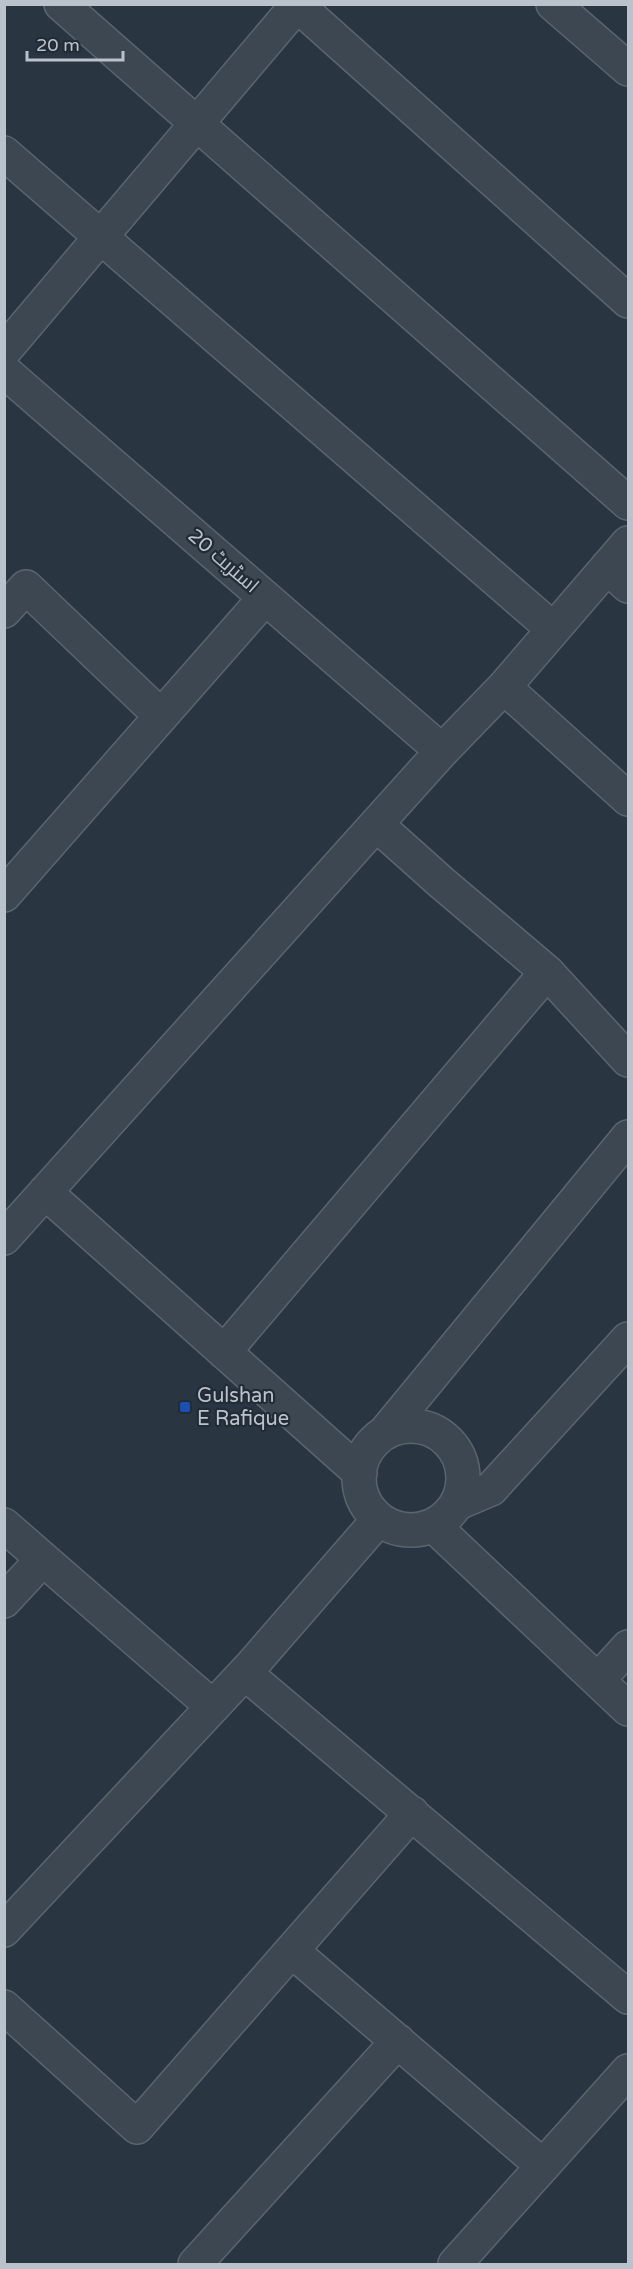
<svg xmlns="http://www.w3.org/2000/svg" width="633" height="2269" viewBox="0 0 633 2269" font-family="'Varela Round',Cairo,sans-serif">
<rect width="100%" height="100%" fill="#293541"/>
<g fill="none" stroke-linecap="round" stroke-linejoin="round">
<g stroke="#5b656f" stroke-width="36">
<path id="minor" d="M61,4L628,503
M296,4L628,301
M553,4L628,69
M4,153L553,629
M4,351L298,4
M607,567L628,586
M4,611L26,587L161,716
M504,687L628,799
M376,824L442,883L547,972L628,1060
M4,895L265,598
M45,1192L360,1473
M4,1238L442,751L504,687L628,543
M224,1352L547,972
M359 1478a52 52 0 1 1 104 0a52 52 0 1 1-104 0Z
M387,1430L628,1137
M458,1503L491,1489L628,1339
M4,1525L213,1707
M434,1526L628,1709
M4,1601L43,1559
M245,1673L628,1997
M598,1680L628,1647
M4,1930L252,1665L379,1519
M292,1951L543,2166
M4,2007L137,2127L412,1813
M195,2264L398,2041
M455,2264L628,2071"/>
</g>
<g stroke="#5b656f" stroke-width="36">
<path id="tertiary" d="M4,371L442,751"/>
</g>
<use href="#minor" stroke="#3d4751" stroke-width="33"/>
<use href="#tertiary" stroke="#3d4751" stroke-width="33"/>
</g>
<rect fill="#1a4fb4" stroke="#222c37" stroke-width="2" x="179" y="1401" width="12" height="12" rx="3"/>
<g text-anchor="middle" dominant-baseline="central" stroke-width="4.5" stroke-linejoin="round" paint-order="stroke">
<g font-size="20" fill="#bac2cb" stroke="#222c37">
<text transform="translate(223 561) rotate(41)">اسٹریٹ 20</text>
</g>
<g font-size="20" fill="#bac2cb" stroke="#222c37" text-anchor="start">
<text x="197" y="1396">Gulshan<tspan x="197" dy="23">E Rafique</tspan></text>
</g>
</g>
<rect width="633" height="2269" fill="none" stroke="#bac2cb" stroke-width="12"/>
<path d="M27 51v9h96v-9" fill="none" stroke="#bac2cb" stroke-width="3"/>
<text x="36" y="51" font-size="18" fill="#bac2cb" stroke="#222c37" stroke-width="4.5" paint-order="stroke">20 m</text>
</svg>
